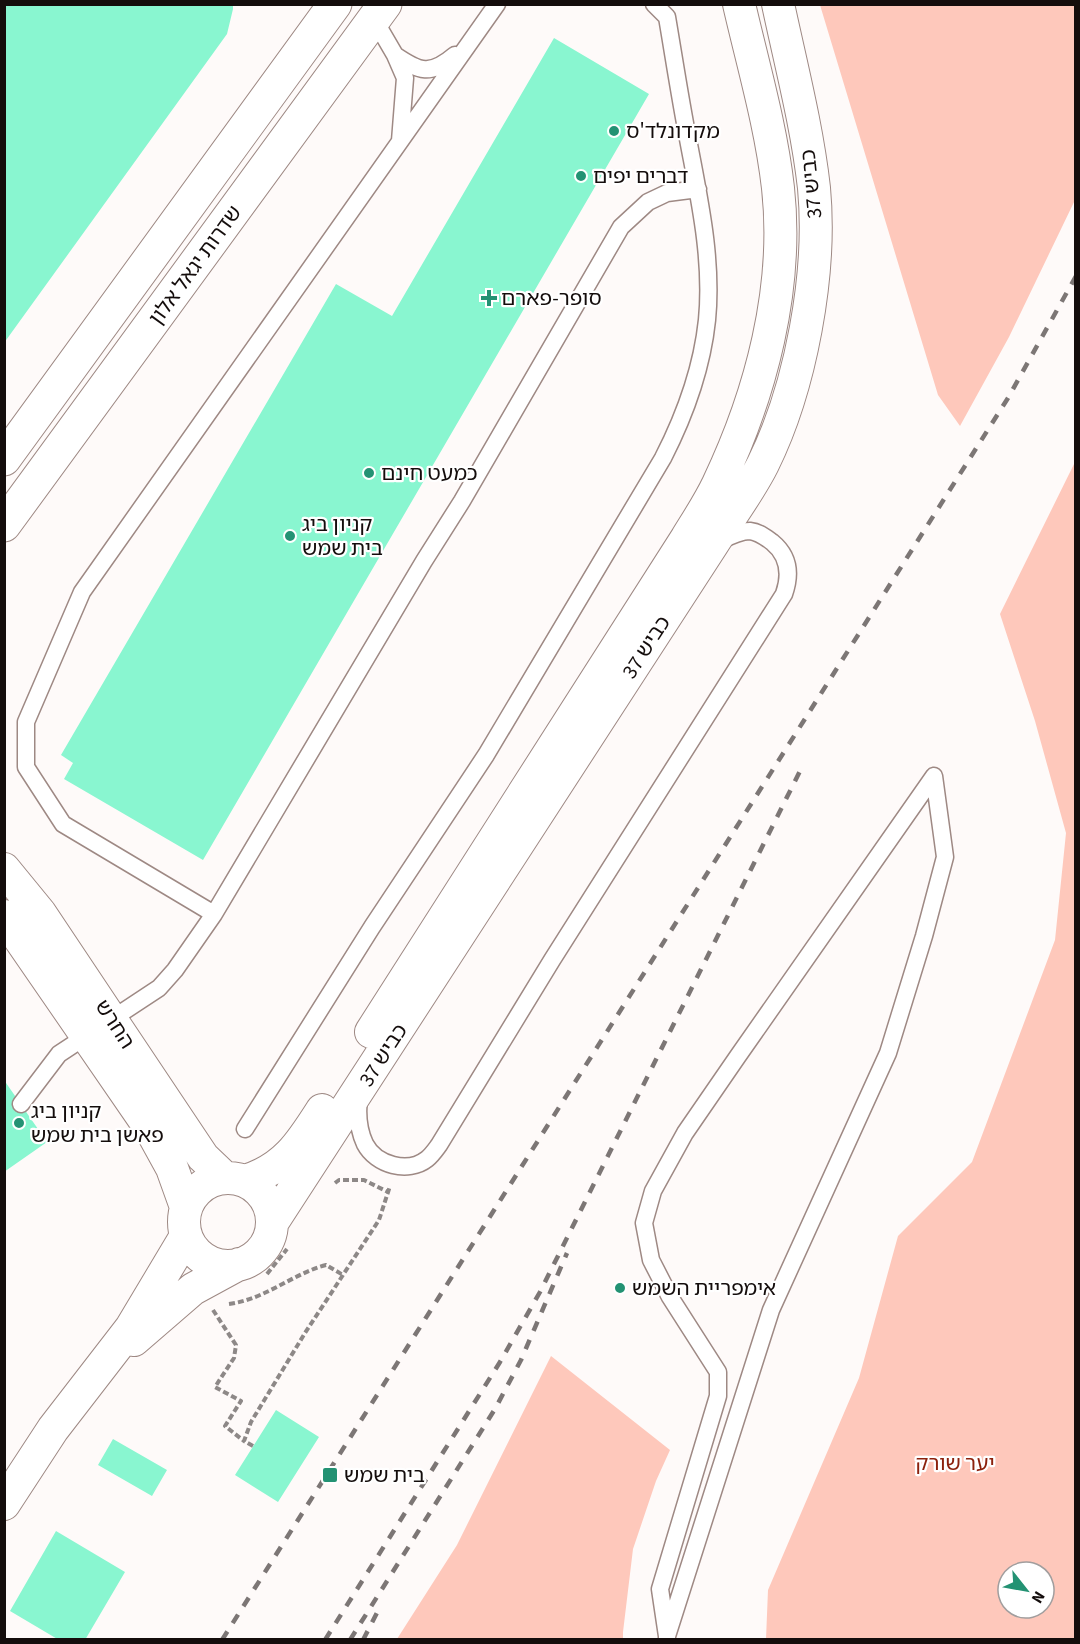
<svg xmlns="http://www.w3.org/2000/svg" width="1080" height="1644" viewBox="0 0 1080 1644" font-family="'Source Sans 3','Noto Sans Hebrew',sans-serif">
<rect width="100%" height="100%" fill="#fefaf9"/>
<path fill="#fec8bb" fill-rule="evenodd" d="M820,5H1075V200L1009,337L960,426L938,395Z
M1075,462V1639H766L768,1590L859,1378L898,1236L972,1162L1055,940L1066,833L1035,721L1000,614ZM1008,1572H1044V1608H1008Z
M551,1356L670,1450L656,1481L633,1549L623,1632V1639H397L457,1545Z"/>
<path fill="#89f6d0" d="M4,4H233V9L227,34L4,343Z
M554,38L649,94L203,860L64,779L73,763L61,755L336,284L392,316Z
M4,1080L47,1142L4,1172Z
M276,1410L319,1437L278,1502L235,1475Z
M113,1439L167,1470L152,1496L98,1465Z
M56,1531L125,1572L85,1640H59L10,1611Z"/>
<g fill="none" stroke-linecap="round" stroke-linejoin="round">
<g stroke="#9e8984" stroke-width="19">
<path id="lane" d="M374,19L395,55L405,78L400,141
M395,55C420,72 430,76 455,55
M214,914L63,824L26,767V722L82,592L497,4
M359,1098C357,1114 358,1129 365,1144C376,1165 408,1174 427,1159C432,1155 436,1149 439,1145L552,960L784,594C791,574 789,556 772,542C765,537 759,532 750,531C739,531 728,537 718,542
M21,1104L59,1054L159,988L175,970L214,914L424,561L462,501L621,227L648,202L667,193L698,189
M245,1129L372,927L486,755L663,458C685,415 702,368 707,320C713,259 699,198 688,139C680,98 674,58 667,17L654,4
M667,1636L771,1310L888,1053L924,936L945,857L934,776L738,1056L685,1133L653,1191L644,1223L651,1260L670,1297L718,1372V1396L660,1589L667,1636V1640"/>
</g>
<g stroke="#9e8984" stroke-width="34">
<path id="street" d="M4,869L40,913L203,1157L225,1178
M4,916L150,1128L172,1168L186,1207
M371,1032L686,539C697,521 709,503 718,484C761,394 789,288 778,188C771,126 753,65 739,4
M184 1222a44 44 0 1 1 88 0a44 44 0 1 1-88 0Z
M245,1181C285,1169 301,1143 322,1110
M272,1223L712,545C729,518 749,492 763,464C801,387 822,273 814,188C807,126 791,65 778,4
M134,1340L193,1289L239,1264
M4,1504L53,1429L131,1328L186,1236"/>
</g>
<g stroke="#9e8984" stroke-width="35">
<path id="secondary" d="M4,459L335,4
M4,525L385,4"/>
</g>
<path stroke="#8d8887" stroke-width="4" stroke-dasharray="6 3" stroke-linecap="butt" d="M335,1183L339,1180H364L388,1192
M267,1274L287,1249
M229,1304C266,1299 292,1274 326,1265L343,1275
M213,1310L236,1345L234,1358L215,1387L241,1401L225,1426L244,1441
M253,1446L244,1441L251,1422L305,1333L379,1220L390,1186"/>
<use href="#lane" stroke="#fff" stroke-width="16"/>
<use href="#street" stroke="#fff" stroke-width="32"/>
<use href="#secondary" stroke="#fff" stroke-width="33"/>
<path stroke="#7c7675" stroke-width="4.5" stroke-dasharray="10 10" stroke-linecap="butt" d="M222,1640L1008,398L1076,276
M325,1640L500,1362L540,1292L800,771
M350,1640L495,1409L521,1360L567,1253
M363,1640L381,1605"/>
</g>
<g fill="#239273" stroke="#fff" stroke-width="2">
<circle cx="614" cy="131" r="6"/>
<circle cx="581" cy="176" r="6"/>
<path d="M486 289h6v6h6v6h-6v6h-6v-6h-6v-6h6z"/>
<circle cx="369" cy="473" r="6"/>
<circle cx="290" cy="536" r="6"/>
<circle cx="19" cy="1123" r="6"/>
<circle cx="620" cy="1288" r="6"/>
<rect x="322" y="1467" width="16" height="16" rx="3"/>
</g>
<g text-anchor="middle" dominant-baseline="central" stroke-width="4.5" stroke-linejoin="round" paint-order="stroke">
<g font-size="21" fill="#140d0c" stroke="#fff" text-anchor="start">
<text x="626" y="131">מקדונלד'ס</text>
<text x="593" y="176">דברים יפים</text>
<text x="501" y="298">סופר-פארם</text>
<text x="381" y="473">כמעט חינם</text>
<text x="302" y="524">קניון ביג<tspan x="302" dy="24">בית שמש</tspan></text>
<text x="31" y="1111">קניון ביג<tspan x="31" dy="24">פאשן בית שמש</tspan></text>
<text x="632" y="1288">אימפריית השמש</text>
<text x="344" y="1475">בית שמש</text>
</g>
<g font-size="21" fill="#140d0c" stroke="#fff">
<text transform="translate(811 184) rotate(-96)">כביש 37</text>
<text transform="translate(195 265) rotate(-54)">שדרות יגאל אלון</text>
<text transform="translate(646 647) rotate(-57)">כביש 37</text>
<text transform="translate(115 1024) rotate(57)">החרש</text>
<text transform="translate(383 1055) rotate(-57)">כביש 37</text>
</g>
<g font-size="21" fill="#8c220d" stroke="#fff">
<text x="955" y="1463">יער שורק</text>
</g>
</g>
<rect width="1080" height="1644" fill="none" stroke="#140d0c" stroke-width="12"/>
<g transform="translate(1026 1590) rotate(121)"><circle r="28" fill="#ffffff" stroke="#a19e9e" stroke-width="1.5"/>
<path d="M0-4.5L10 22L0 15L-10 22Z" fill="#239273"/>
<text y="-9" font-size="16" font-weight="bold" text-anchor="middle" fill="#140d0c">N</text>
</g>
</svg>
